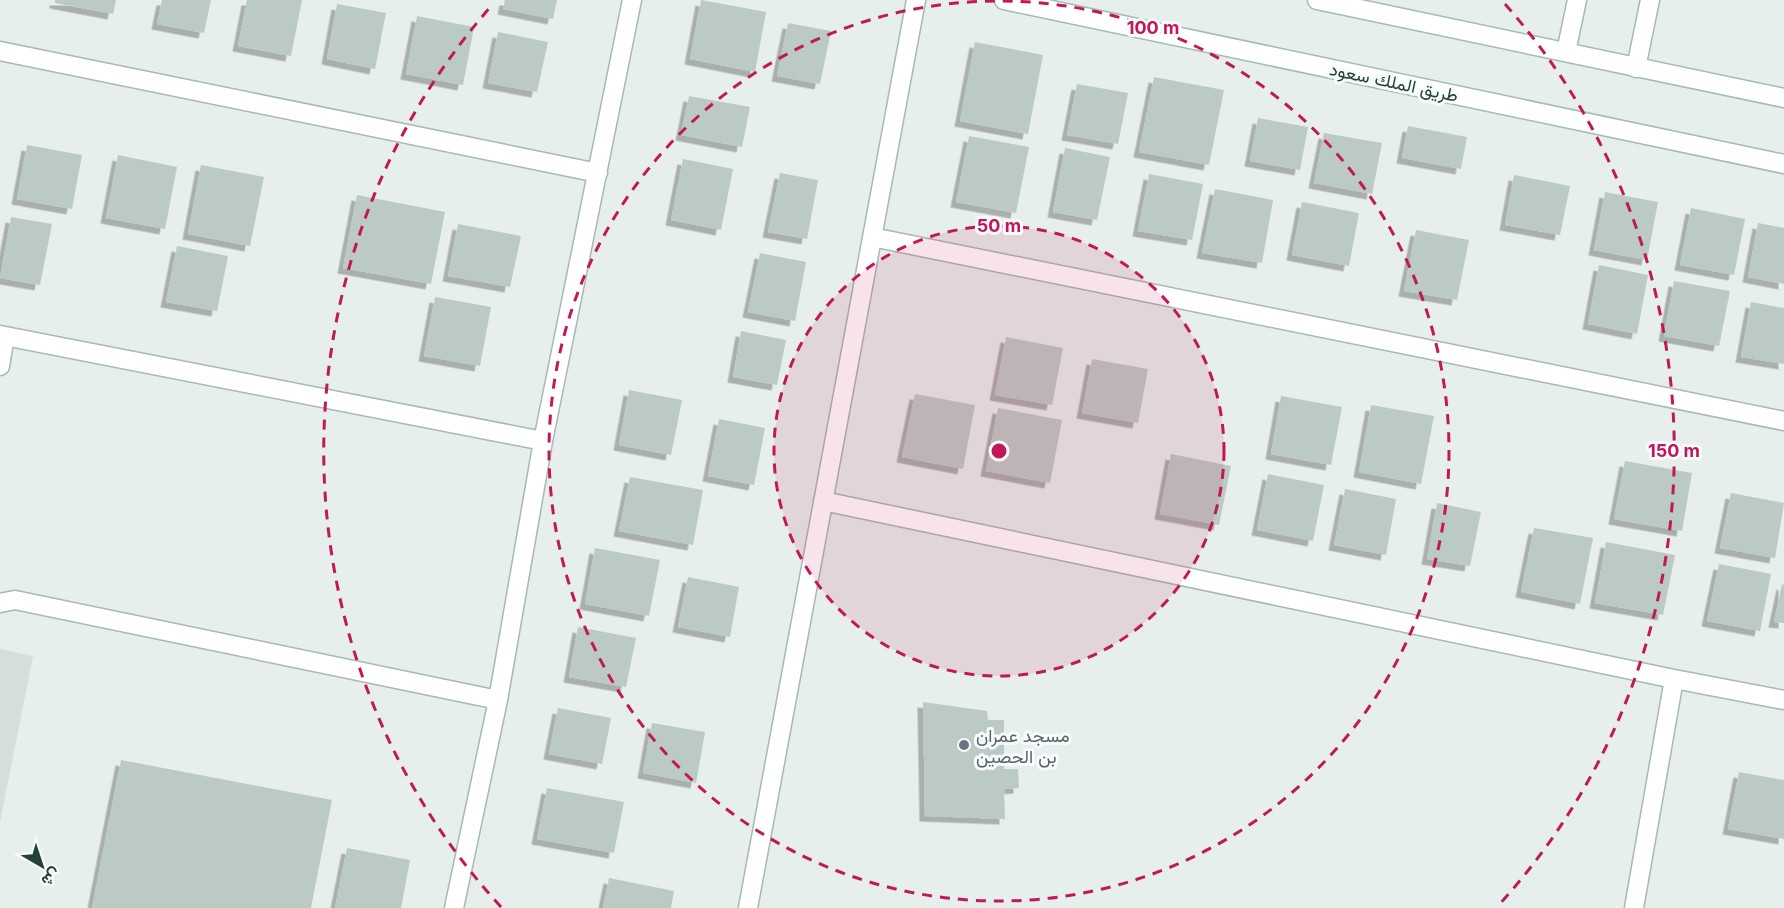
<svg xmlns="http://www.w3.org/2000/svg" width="1784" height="908" viewBox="0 0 1784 908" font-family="Inter,Vazirmatn,sans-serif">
<defs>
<filter id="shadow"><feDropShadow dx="-5.5" dy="5.5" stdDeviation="0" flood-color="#0004"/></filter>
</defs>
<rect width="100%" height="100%" fill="#e6efeb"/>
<path fill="#d4dfda" d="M0,649L33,656L0,822Z"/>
<path fill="#bbcac4" filter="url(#shadow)" d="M55,0H116L113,14L55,3Z
M162,0H211L204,33L157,24Z
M247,0H302L291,56L238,46Z
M505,0H557L553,19L503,9Z
M701,0L766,12L755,72L690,59Z
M337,4L386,13L375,69L327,59Z
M417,16L474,27L463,85L406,74Z
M788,23L831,31L820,84L777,76Z
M498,32L548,42L537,92L488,83Z
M975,42L1043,55L1028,134L960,121Z
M1154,77L1224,90L1209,165L1139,152Z
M1077,84L1128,93L1118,144L1067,135Z
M689,96L750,107L742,147L681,135Z
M1258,118L1308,127L1300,170L1250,161Z
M1408,126L1467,137L1461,169L1402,158Z
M1324,133L1382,143L1372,194L1314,183Z
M969,136L1029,147L1016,213L956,202Z
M27,145L82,155L72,209L17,199Z
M1065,148L1110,157L1097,220L1053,212Z
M118,155L177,167L165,229L106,218Z
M683,159L733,169L721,230L671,220Z
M201,165L264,177L250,246L188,234Z
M780,173L818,180L807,239L768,232Z
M1149,174L1203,184L1192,240L1138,231Z
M1514,175L1570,186L1560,235L1505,225Z
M1215,189L1273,200L1262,263L1202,253Z
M1605,192L1658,202L1647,260L1594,250Z
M357,195L445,212L431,284L343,268Z
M1302,202L1359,213L1349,266L1292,255Z
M1691,208L1745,219L1734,275L1680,265Z
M11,217L52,224L40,285L0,278Z
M1758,223L1784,228V284L1748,277Z
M458,224L521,236L510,287L448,276Z
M1416,230L1469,240L1457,300L1404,291Z
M177,246L228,256L217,311L166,302Z
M760,253L806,262L795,321L748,312Z
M1599,265L1648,275L1637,334L1588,324Z
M1674,281L1730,291L1719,346L1664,336Z
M435,297L491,307L480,366L424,356Z
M1751,302L1784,308V364L1741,357Z
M741,331L786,340L777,385L733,377Z
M1006,337L1063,348L1052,405L995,395Z
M1092,359L1148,369L1138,423L1082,413Z
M629,390L682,400L671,455L619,445Z
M915,394L975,405L963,469L902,457Z
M1281,396L1342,407L1331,465L1271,454Z
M1371,405L1434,416L1421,484L1359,472Z
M998,408L1062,420L1050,483L986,471Z
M719,419L765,428L754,485L708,476Z
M1171,454L1231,466L1219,525L1160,514Z
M1625,461L1692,473L1682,531L1614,519Z
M1268,474L1324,485L1313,541L1257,530Z
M630,477L703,490L693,545L619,531Z
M1345,489L1396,499L1386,555L1334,545Z
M1731,493L1784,503L1775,558L1720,548Z
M1437,503L1481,512L1470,566L1427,559Z
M1534,528L1593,538L1580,604L1521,592Z
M1606,542L1675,555L1663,615L1595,603Z
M595,548L660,560L649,616L585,604Z
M1719,564L1771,574L1760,631L1707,621Z
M688,577L739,587L730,637L678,627Z
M1782,584L1784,585V623L1774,622Z
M578,627L636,638L626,687L569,677Z
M923,702L987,711L988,720H1004V769H1018L1019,788L1004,789L1005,819L925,816Z
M558,708L611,718L602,764L549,754Z
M652,723L705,732L696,783L643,773Z
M121,760L332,800L311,908H92Z
M1739,772L1784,780V839L1728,829Z
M547,788L624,802L614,853L537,839Z
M347,848L410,860L401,908H335Z
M609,878L674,891L671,908H603Z"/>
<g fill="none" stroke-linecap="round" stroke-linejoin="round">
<g stroke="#a8b8b2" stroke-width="21">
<path id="street" d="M0,51L598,173
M1566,52L1577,0
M1636,68L1650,0
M872,237L1784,421
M0,335L543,441
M0,366L5,336
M823,501L1674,679L1784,700
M0,603L15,600L498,700
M454,908L498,700L543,441L632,0
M748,908L916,0
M1634,908L1674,679"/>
</g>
<g stroke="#a4bbb3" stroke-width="21">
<path id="secondary" d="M1004,0L1784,164
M1317,0L1784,98"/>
</g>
<use href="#street" stroke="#fff" stroke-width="18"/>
<use href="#secondary" stroke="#fff" stroke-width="18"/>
</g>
<circle cx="999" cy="451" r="225" fill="#c2185b" fill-opacity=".12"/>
<g fill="none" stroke="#c2185b" stroke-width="3" stroke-dasharray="10 8">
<circle cx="999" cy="451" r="225"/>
<circle cx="999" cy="451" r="450"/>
<path d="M501 907A675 675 0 0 1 493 4M1505 4A675 675 0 0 1 1497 907"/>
</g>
<circle fill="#6b7280" stroke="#f7fbf9" stroke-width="2" cx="964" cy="745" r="6"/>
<g text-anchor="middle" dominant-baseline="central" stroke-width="6" stroke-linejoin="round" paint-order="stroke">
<g font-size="18" fill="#24423a" stroke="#f7fbf9">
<text transform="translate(1394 82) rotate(12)">طريق الملك سعود</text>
</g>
<g font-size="18" fill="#5b616d" stroke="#f7fbf9" text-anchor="start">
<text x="976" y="735">مسجد عمران<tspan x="976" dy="21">بن الحصين</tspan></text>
</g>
</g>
<circle cx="999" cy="451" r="9" fill="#c2185b" stroke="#f7fbf9" stroke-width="3"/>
<g font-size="18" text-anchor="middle" font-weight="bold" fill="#c2185b" stroke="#f7fbf9" stroke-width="6" stroke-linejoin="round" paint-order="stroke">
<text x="1153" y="34">100 m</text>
<text x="999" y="232">50 m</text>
<text x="1674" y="457">150 m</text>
</g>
<g transform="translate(42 866) rotate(141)" stroke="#f7fbf9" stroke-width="4.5" paint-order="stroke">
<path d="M0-4.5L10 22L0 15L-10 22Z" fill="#24423a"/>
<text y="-9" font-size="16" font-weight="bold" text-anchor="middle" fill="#24423a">ش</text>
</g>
</svg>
